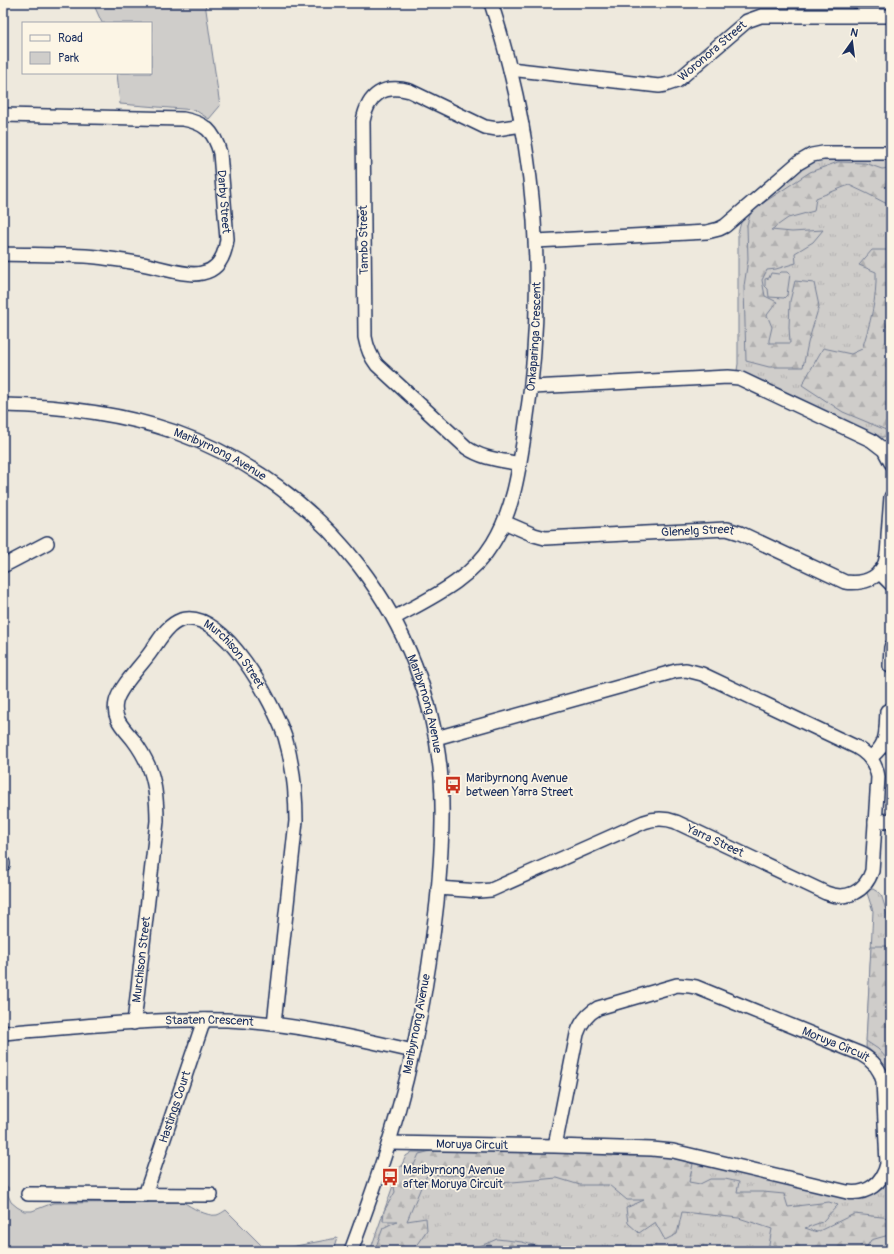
<svg xmlns="http://www.w3.org/2000/svg" width="894" height="1254" viewBox="0 0 894 1254" font-family="Pangolin,sans-serif">
<defs>
<pattern id="grass-tufts" width="24" height="20" patternUnits="userSpaceOnUse"><rect width="24" height="20" fill="#cfcdca"/><path d="M3 7l-1-3M5 7V3M7 7l1-3M15 17l-1-3M17 17v-4M19 17l1-3" fill="none" stroke="#b1b0b0"/></pattern>
<pattern id="forest-firs" width="22" height="20" patternUnits="userSpaceOnUse"><rect width="22" height="20" fill="#cfcdca"/><path d="M5 1l3.5 6h-7zM16 11l3.5 6h-7z" fill="#b1b0b0"/></pattern>
</defs>
<rect width="100%" height="100%" fill="#eee9dd"/>
<filter id="ink" filterUnits="userSpaceOnUse"><feTurbulence type="fractalNoise" baseFrequency=".025" numOctaves="2"/><feDisplacementMap in="SourceGraphic" scale="8" xChannelSelector="R" yChannelSelector="G"/><feConvolveMatrix kernelMatrix="1 2 1 2 8 2 1 2 1" color-interpolation-filters="sRGB"/></filter>
<g filter="url(#ink)">
<path fill="url(#grass-tufts)" stroke="#757e94" d="M891,157V436L888,437H881L737,370L738,364V233L742,219L801,166L815,158Z
M873,889L881,894L886,910L891,944V1081C887,1066 877,1055 866,1047L873,911L866,890Z
M412,1152L660,1153L797,1184L877,1189L888,1181L891,1173V1251H370L396,1177L406,1156Z"/>
<path fill="url(#forest-firs)" stroke="#757e94" d="M838,162L865,163L882,169L891,168V206L868,194L849,185L816,198L814,211L788,218L771,230L792,232L823,230L813,242L795,253L796,263L776,269L767,270L762,280L765,296L777,302L767,315L772,327L769,340V343H790L789,327L790,301L795,281L814,283L819,306L808,343L803,367H769L746,361L744,286L748,260L747,225L751,211L810,172Z
M872,250H891V428L886,430L843,412L802,385L823,348L851,354L862,349C870,324 877,299 876,272L859,265Z
M871,946H891V1064L890,1062L878,1049L866,1041Z
M435,1150L585,1151L597,1154L602,1152L671,1156L693,1164L689,1182L700,1184L710,1179H725L739,1182L737,1192H763L784,1194L788,1207L829,1202L838,1205L822,1222L805,1228L817,1232L854,1214L891,1218V1233L889,1235L871,1240L864,1251H770L768,1250L772,1229L739,1218L682,1212L677,1234L665,1240L655,1222L639,1233L628,1223L626,1208L644,1200H627L609,1185H580L557,1178L490,1184L475,1175H439L429,1173L424,1180L407,1221L426,1218L427,1230L413,1250L411,1251H372L377,1244L383,1228L397,1221H383L384,1211L395,1192L393,1181L400,1166L414,1165L419,1154Z
M497,1239L522,1242L554,1251H469Z"/>
<path fill="#cfcdca" stroke="#757e94" d="M93,3H205L220,106L209,119L195,110L120,104L117,73H151V23H102Z
M781,272H788L790,274L787,295L784,298L769,297L768,289L765,286V279L769,278L771,273L779,274Z
M3,1186L8,1187V1195L11,1202L17,1207L24,1211H32L53,1203L183,1202C191,1207 207,1217 217,1215C220,1214 223,1212 226,1210L267,1251H3Z
M337,1238L333,1251H270Z"/>
<g fill="none" stroke-linecap="round" stroke-linejoin="round">
<g stroke="#1b2f5e" stroke-width="16">
<g id="minor">
<path id="s1" d="M510,69L659,86L665,85L677,81L747,21L761,16H891"/>
<path id="s2" d="M3,115L183,119C205,123 214,131 220,153L227,239C225,255 219,270 202,273C187,277 159,267 142,264C128,261 112,259 97,257C66,254 34,255 3,254"/>
<path d="M536,241L707,232L719,229L725,226L798,163L812,155L823,153H891"/>
<path d="M532,387L728,377L739,378L871,440L884,450L891,463"/>
<path id="s3" d="M3,405C61,406 120,413 175,432C324,485 428,620 441,778C444,819 441,861 437,902C428,984 413,1066 388,1145C377,1180 364,1216 351,1251"/>
<path d="M520,464C501,460 483,459 467,448L377,365C370,356 367,348 365,337L363,121C368,94 384,84 410,91L485,127L497,129L522,125"/>
<path id="s4" d="M504,522L534,535L545,538L727,529L740,533L845,582C862,584 878,580 885,563C888,554 888,544 888,535C889,522 890,509 891,497"/>
<path d="M3,566L47,543"/>
<path d="M879,572L891,584"/>
<path id="s5" d="M394,618C430,598 471,580 493,543C514,509 519,469 525,430C543,316 540,207 516,95C509,64 501,33 491,3"/>
<path d="M890,666L891,647"/>
<path d="M886,730L887,711"/>
<path d="M436,738L676,671L686,670L702,674L856,747C869,754 876,763 878,777L872,871C865,892 846,901 826,893L676,822C665,818 655,818 644,822L491,890L479,891L438,888"/>
<path d="M870,758C880,750 885,743 886,730L891,729"/>
<path d="M875,822L891,820"/>
<path d="M3,863V865"/>
<path id="s6" d="M134,1023L157,821C157,802 156,784 149,767C145,758 140,749 134,741C124,728 112,719 116,702C119,687 143,664 152,650C160,639 167,625 181,620C224,607 274,705 285,737C293,764 296,793 296,821L274,1024"/>
<path id="s7" d="M3,1033C77,1027 153,1018 227,1020C290,1023 352,1037 413,1051"/>
<path id="s8" d="M389,1143L555,1146L577,1034C581,1022 587,1014 598,1008L677,985L690,986L696,987L861,1054C872,1060 880,1068 883,1081L887,1164C883,1183 867,1195 847,1192L673,1151L652,1149L555,1146"/>
<path d="M28,1194L211,1195"/>
<path id="s9" d="M145,1195L204,1020"/>
</g>
</g>
<use href="#minor" stroke="#fcf5e5" stroke-width="13"/>
</g>
</g>
<defs>
<g id="bus-bare" transform="scale(1.38)"><path d="M-5-6H5V4H4V6H2V4H-2V6H-4V4H-5ZM-3.5-4V0h7V-4ZM-3.5 1.2v1.5H-2V1.2ZM2 1.2v1.5H3.5V1.2Z" fill="#c8321e" stroke="#fcf5e5" stroke-width="2.5" paint-order="stroke"/></g>
</defs>
<g fill-rule="evenodd">
<use href="#bus-bare" x="453" y="785"/>
<use href="#bus-bare" x="390" y="1177"/>
</g>
<g text-anchor="middle" dominant-baseline="central" stroke-width="3.5" stroke-linejoin="round" paint-order="stroke">
<g font-size="12" fill="#1b2f5e" stroke="#fcf5e5">
<text stroke="none"><textPath href="#s1" startOffset="215">Woronora Street</textPath></text>
<text stroke="none"><textPath href="#s2" startOffset="283">Darby Street</textPath></text>
<text transform="translate(364 240) rotate(-91)">Tambo Street</text>
<text stroke="none"><textPath href="#s5" startOffset="338">Onkaparinga Crescent</textPath></text>
<text stroke="none"><textPath href="#s3" startOffset="225">Maribyrnong Avenue</textPath></text>
<text stroke="none"><textPath href="#s4" startOffset="197">Glenelg Street</textPath></text>
<text stroke="none"><textPath href="#s6" startOffset="507">Murchison Street</textPath></text>
<text stroke="none"><textPath href="#s3" startOffset="560">Maribyrnong Avenue</textPath></text>
<text transform="translate(715 841) rotate(25)">Yarra Street</text>
<text stroke="none"><textPath href="#s6" startOffset="64">Murchison Street</textPath></text>
<text stroke="none"><textPath href="#s7" startOffset="207">Staaten Crescent</textPath></text>
<text transform="translate(417 1024) rotate(-79)">Maribyrnong Avenue</text>
<text stroke="none"><textPath href="#s8" startOffset="567">Moruya Circuit</textPath></text>
<text stroke="none"><textPath href="#s9" startOffset="93">Hastings Court</textPath></text>
<text stroke="none"><textPath href="#s8" startOffset="83">Moruya Circuit</textPath></text>
</g>
<g font-size="12" fill="#1b2f5e" stroke="#fcf5e5" text-anchor="start">
<text x="466" y="778">Maribyrnong Avenue<tspan x="466" dy="14">between Yarra Street</tspan></text>
<text x="403" y="1170">Maribyrnong Avenue<tspan x="403" dy="14">after Moruya Circuit</tspan></text>
</g>
</g>
<rect width="894" height="1254" fill="none" stroke="#fcf5e5" stroke-width="16"/>
<rect x="8" y="8" width="878" height="1238" fill="none" stroke="#1b2f5e" stroke-width="1.5" filter="url(#ink)"/>
<rect x="22" y="22" width="130" height="52" fill="#fcf5e5" stroke="#a2a6af"/>
<rect x="30" y="35" width="20" height="6" fill="#fcf5e5" stroke="#a2a6af"/>
<text x="58" y="42" font-size="12" fill="#1b2f5e">Road</text>
<rect x="30" y="52" width="20" height="12" fill="#cfcdca" stroke="#a2a6af"/>
<text x="58" y="62" font-size="12" fill="#1b2f5e">Park</text>
<g transform="translate(852 42) rotate(14)" stroke="#fcf5e5" stroke-width="3" paint-order="stroke">
<path d="M0-3L7 15L0 10L-7 15Z" fill="#1b2f5e"/>
<text y="-6" font-size="11" font-weight="bold" text-anchor="middle" fill="#1b2f5e">N</text>
</g>
</svg>
